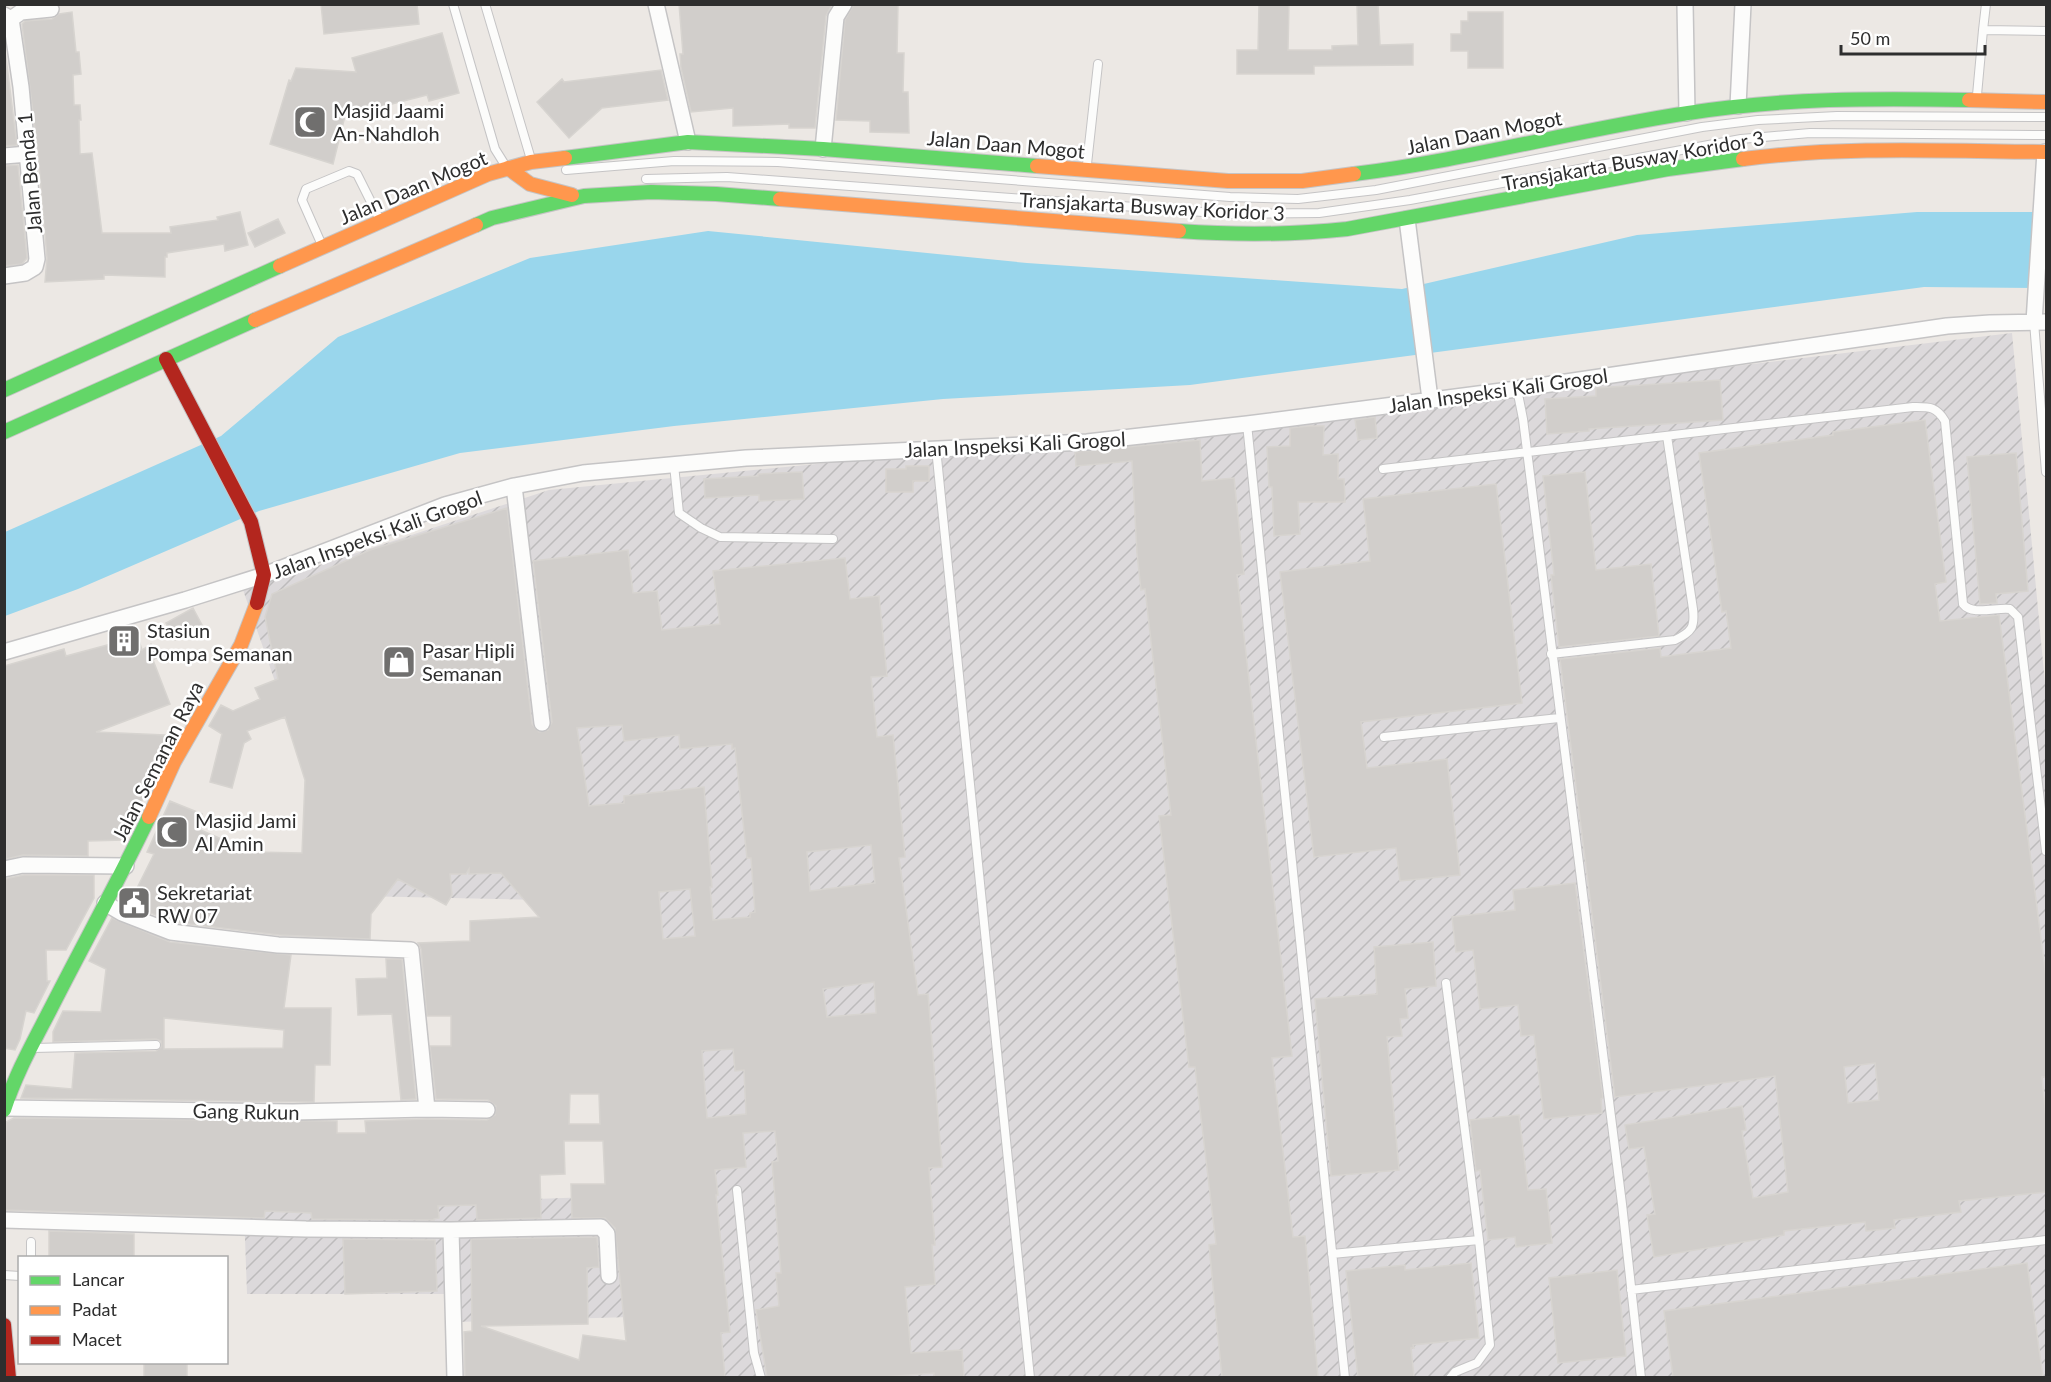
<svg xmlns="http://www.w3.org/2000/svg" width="2051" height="1382" viewBox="0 0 2051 1382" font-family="Lato,sans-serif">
<defs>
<pattern id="industrial-furrows" width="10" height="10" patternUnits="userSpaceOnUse" patternTransform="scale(1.5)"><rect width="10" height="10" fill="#dcd9db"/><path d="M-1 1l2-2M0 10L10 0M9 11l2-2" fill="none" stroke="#bdbbbc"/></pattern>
</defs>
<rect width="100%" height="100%" fill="#ece8e4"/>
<path fill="url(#industrial-furrows)" d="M2012,333L2046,694V1377L630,1378L631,1317L456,1322L454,1294H247L244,1210L645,1195L630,902L311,895L314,793L243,590L549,490L1341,413Z"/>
<path fill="#99d6ec" d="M1917,212H2046V288L1924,287L1190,385L943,399L674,426L460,453L259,511L78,589L5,616V532L221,436L338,337L530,258L708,231L1027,263L1402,289L1637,235Z"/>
<path fill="#d1cecb" stroke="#d7d4d0" stroke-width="1.5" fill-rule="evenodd" d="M321,4H417L419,24L324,34Z
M679,4H832L826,16L815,128H789V124L733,126V108L691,112L681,68L680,54H683Z
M854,4H898L897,53H904L903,92H908L909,133L870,132V121L836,120L845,20Z
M1259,4H1289L1288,50H1332V46L1358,45L1357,4H1378L1380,45L1413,44V65L1314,66V74H1237V50H1258Z
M72,12L76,52H79L81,74L73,75L74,105H80L81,120H79L80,154L92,153L102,233H171L170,227L218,220L217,217L240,212L248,245L225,251L224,244L167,253V257H165V277L104,275V279L45,282L47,258L38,153L22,24L25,21L52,19L59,14Z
M1468,12H1503V68H1468V51H1451V34H1461V21H1468Z
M442,33L459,93L429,101L427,95L345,116L333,164L270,144L289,80L291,81L296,68L356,72L352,58Z
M4,42L17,145L4,146Z
M661,70L668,100L602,108L569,138L537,102L562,79L564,82Z
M18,165L27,258L22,264L4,266V166Z
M278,219L285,233L255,247L248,233Z
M1720,380L1723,420L1589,429V431L1547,434L1545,399L1596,396V388Z
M1375,417L1377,438L1358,440L1355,420Z
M1925,420L1946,582L1935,584L1940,621L1999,615L2046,977V1077H2042L2046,1118V1192L1959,1201L1961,1212L1894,1220L1895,1228L1866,1231L1865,1222L1784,1231V1235L1654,1257L1647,1215L1655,1214L1644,1147L1629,1149L1625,1125L1742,1106L1746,1130L1742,1131L1753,1198L1788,1192L1775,1076L1615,1097L1560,659L1660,648L1661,657L1731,648L1726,611L1722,612L1699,453L1833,435V432ZM1875,1063L1879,1100L1848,1103L1844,1067Z
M1309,426H1324L1323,455L1338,454V479H1344L1345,502H1298L1300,534L1274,536L1272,487H1269L1267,447L1290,446V428Z
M1200,440L1202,481L1234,478L1244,574L1237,575L1292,1056L1272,1058L1293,1237L1305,1236L1318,1377H1222L1209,1245L1216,1244L1195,1067H1189L1159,816L1171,815L1145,589L1141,590L1137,553L1132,461L1076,466L1075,452Z
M2016,453L2028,591L1996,594L1997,603L1980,604L1967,457Z
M906,466H929V481H913V492H886V469H906Z
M802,472L804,499L759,501V495L705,498L704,479L758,476V474Z
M1585,472L1596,570L1651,564L1659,636L1559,647L1551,575H1554L1543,476Z
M1496,484L1522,703L1361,722L1367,768L1447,759L1460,875L1400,881L1396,848L1314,857L1280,572L1370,561L1363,499Z
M507,508L532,724L539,732L548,730L552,722L533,561L628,550L633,593L657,591L662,630L720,624L713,571L845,558L850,599L879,596L887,676L871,677L877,737L893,735L905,857L899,858L918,995L928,994L942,1167L929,1168L935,1245H932L935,1284L905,1287L911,1353L962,1350L964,1377H934V1373L884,1377H767L756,1310L779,1306L776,1273H781L772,1162L778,1161L775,1131L743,1133L746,1167L715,1170L718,1195H716L730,1332L721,1333L725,1377H465L464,1332L472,1331L471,1239L597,1237L599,1267L587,1268L588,1324L481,1326L579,1360L583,1335L626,1341L615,1228L605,1218H572L571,1184H605L603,1141H564L565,1174L540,1175L541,1218L477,1220L476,1205L438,1206L439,1218L434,1219V1220L312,1219L311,1213L265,1211L264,1218L4,1210L6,1122L14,1118L337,1121V1133H366L365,1121L427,1119L487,1120L495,1115L496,1106L488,1100L436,1099L430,1046H451V1016H427L421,949L418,943L470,941V921L539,917L501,873L469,874V869L466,874H450L452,895L446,905L398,879L371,914L370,939L279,935L173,922L121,901L128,889L135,892L154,854L147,852L170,801L202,814L196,828L233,844L251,848L250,852L302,853L305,780L285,717L247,731L251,739L244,743L232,788L210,782L222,734L209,726L221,705L233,711L260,699L255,688L278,679L265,617L272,594L370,550ZM622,725L624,741L679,735L680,749L732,744V749L735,748L747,858H751L755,912L750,913V917L713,920L710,887H712L704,787L624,796V803L589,806L577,728ZM871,845L875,883L810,891L807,852ZM690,889L695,936L663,939L659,892ZM874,982L876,1013L827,1017L823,989ZM733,1049L735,1071L744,1070L746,1114L707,1118L702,1051ZM570,1094H599L600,1124H569Z
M193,608L202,625L175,640L166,623Z
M135,628L142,650L151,644L159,656L153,660L170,704L96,732L165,735L164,753L161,759H155L143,783L149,785L124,840L88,841V856L23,855L6,859L4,666L64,649L66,656L111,644L109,637Z
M24,875H94V898L66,950H46L47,981H50L34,1013L26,1011L20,1039L15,1050L4,1048V879Z
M1575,883L1603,1098L1601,1099L1602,1113L1544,1119L1534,1035L1521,1036L1518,1005L1480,1009L1473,950L1456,952L1452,917L1515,910L1513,890Z
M112,918L170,942L291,955L284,1008H331L330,1065H315L314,1102L21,1098L26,1085L72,1089L75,1053L156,1051L161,1047V1041L156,1039L53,1042V1032L63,1011L101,1012L106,969L89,961ZM164,1018L284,1030L283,1048L164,1049Z
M1433,942L1436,986L1405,989L1408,1018L1400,1019L1402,1036L1387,1037L1399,1170L1331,1176L1315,999L1377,994L1374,947Z
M386,959H402L416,1099L401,1100L392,1014L358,1015L356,979L387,978Z
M1519,1115L1528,1190L1546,1189L1552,1243L1516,1247L1515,1237L1488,1240L1480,1170L1476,1171L1470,1120Z
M49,1231L134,1234V1257H49Z
M343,1239L435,1240L437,1291L345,1294Z
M1471,1263L1479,1338L1413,1345L1414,1348H1411L1414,1377H1358L1346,1271L1405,1265V1270Z
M2027,1263L2043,1377H1673L1664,1311Z
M1617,1270L1626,1356L1558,1363L1549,1278Z
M144,1362H187V1377H144Z"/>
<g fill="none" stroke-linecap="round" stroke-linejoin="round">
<g stroke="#c5c4c5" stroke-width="10">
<path id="lane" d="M453,4L495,149L505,165
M485,4L530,156
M1983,30L1986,4
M1977,95L1983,30L2046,31
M1087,164L1098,64
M566,170L674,161L778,162L1230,197L1298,199L1376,190L1702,127L1758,120L1837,116L2046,117
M646,179L727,177L1230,214L1319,213L1410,200L1741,139L1810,133L2046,135
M321,243L302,200L306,189L349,171L357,174L379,218
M2034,322L2046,472
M1517,389L1523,419L1622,1204L1641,1378
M1247,424L1345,1378
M936,448L1030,1378
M674,465L679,513L701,528L720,537L833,539
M1383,469L1913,407C1929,407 1936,406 1945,421L1963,604C1972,616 1997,607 2010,609L2018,617L2046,851
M1551,654L1675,640C1692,632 1695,627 1693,609L1667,436
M1384,737L1559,718
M1446,983L1479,1240L1490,1345L1477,1363L1455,1372L1450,1378
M34,1048L156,1045
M737,1190L754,1353L761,1378
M1332,1254L1479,1240
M31,1258V1242
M4,1275L20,1276
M1631,1290L2046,1240"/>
</g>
<g stroke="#c5c4c5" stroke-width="18">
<path id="street" d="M656,4L688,142
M1685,4L1687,113
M4,15L11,19L21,87L37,259L35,267L25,273L4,276
M11,19L21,12L51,9
M1738,106L1743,4
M823,149L836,17L844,4
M4,156L28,154
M1407,219L1430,399
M2034,322L2045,152
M514,486L542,723
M4,652L185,600L264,575L445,505L514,486L583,473L746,458L1087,442L1247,424L1517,389L1947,326L1990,323L2046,322
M4,869L23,865L126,866
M105,903L122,913L171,932L278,945L411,950L427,1109
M5,1108L293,1112L427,1109L487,1110
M4,1220L306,1229L451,1230L601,1227L607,1234L609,1276
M451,1230L455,1378"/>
</g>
<g stroke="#c5c4c5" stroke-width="16">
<path id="fast" d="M565,158L688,142L823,149L1037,166
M1354,174C1467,160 1576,130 1688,113C1782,98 1875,98 1969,100
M476,225L492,218L584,196L651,192L716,194L780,199
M1179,231C1235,235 1291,235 1347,229L1668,169L1743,159
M4,390L280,266
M4,432L255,320
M4,1110C15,1075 33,1043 50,1010C83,945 118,882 149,817"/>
</g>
<g stroke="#c5c4c5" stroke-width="16">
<path id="slow" d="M1969,100L2046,102
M1743,159C1843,146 1945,151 2046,152
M1037,166L1228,181H1302L1354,174
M508,168L530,184L572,195
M780,199L1179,231
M280,266L488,174L531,162L565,158
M255,320L476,225
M149,817L174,762L241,645L257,603"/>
</g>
<g stroke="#c5c4c5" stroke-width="16">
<path id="jam" d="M166,359L251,522L264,575L257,603
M4,1325L9,1378"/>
</g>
<use href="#lane" stroke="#fcfcfb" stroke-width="8"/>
<use href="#street" stroke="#fcfcfb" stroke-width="15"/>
<use href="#fast" stroke="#63d668" stroke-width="14"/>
<use href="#slow" stroke="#ff974d" stroke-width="14"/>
<use href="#jam" stroke="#b3261e" stroke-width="14"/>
</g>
<defs>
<g id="mosque-square" transform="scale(1.725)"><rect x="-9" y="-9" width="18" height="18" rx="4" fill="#706f6e" stroke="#fff"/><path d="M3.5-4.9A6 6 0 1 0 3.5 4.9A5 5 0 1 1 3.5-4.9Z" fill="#fff"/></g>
<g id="building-square" transform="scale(1.725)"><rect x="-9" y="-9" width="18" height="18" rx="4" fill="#706f6e" stroke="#fff"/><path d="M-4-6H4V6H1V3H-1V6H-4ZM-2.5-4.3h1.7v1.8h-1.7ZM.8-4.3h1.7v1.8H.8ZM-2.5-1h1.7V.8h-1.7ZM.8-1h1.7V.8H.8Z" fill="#fff"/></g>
<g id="shop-square" transform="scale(1.725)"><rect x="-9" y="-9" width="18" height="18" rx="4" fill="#706f6e" stroke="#fff"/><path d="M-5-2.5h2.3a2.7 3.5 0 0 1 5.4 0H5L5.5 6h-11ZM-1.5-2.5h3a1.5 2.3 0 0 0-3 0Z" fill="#fff"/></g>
<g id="civic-square" transform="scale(1.725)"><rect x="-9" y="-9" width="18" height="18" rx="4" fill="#706f6e" stroke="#fff"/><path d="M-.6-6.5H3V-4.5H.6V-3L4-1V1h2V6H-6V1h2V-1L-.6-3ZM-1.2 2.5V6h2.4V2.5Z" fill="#fff"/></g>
</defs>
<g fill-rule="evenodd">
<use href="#mosque-square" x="310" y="122"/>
<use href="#building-square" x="124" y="641"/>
<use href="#shop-square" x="399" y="662"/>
<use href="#mosque-square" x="172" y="832"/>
<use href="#civic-square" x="134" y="903"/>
</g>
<g text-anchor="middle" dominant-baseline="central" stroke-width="5" stroke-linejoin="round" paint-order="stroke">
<g font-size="20" fill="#2e2e2e" stroke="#fff" text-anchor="start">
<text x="333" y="110">Masjid Jaami<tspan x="333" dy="23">An-Nahdloh</tspan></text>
<text x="147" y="630">Stasiun<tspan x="147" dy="23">Pompa Semanan</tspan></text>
<text x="422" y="650">Pasar Hipli<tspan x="422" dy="23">Semanan</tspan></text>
<text x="195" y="820">Masjid Jami<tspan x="195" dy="23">Al Amin</tspan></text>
<text x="157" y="892">Sekretariat<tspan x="157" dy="23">RW 07</tspan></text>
</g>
<g font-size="20" fill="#2e2e2e" stroke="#fff">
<text transform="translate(1484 132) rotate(-11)">Jalan Daan Mogot</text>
<text transform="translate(1006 144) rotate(5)">Jalan Daan Mogot</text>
<text transform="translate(1633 160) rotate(-10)">Transjakarta Busway Koridor 3</text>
<text transform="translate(29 173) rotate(-95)">Jalan Benda 1</text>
<text transform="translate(413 187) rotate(-23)">Jalan Daan Mogot</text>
<text transform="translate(1152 206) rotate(3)">Transjakarta Busway Koridor 3</text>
<text transform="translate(1498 390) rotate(-8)">Jalan Inspeksi Kali Grogol</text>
<text transform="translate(1015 444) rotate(-3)">Jalan Inspeksi Kali Grogol</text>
<text transform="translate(377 534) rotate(-20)">Jalan Inspeksi Kali Grogol</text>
<text transform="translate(157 761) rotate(-63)">Jalan Semanan Raya</text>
<text transform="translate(246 1111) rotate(1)">Gang Rukun</text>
</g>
</g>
<rect width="2051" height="1382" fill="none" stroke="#2e2e2e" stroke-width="12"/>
<rect x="18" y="1256" width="210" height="108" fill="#ffffff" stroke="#ababab" stroke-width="1.5"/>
<rect x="30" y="1276" width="30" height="9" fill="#63d668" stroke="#ababab" stroke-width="1.5"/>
<text x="72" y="1286" font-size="18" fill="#2e2e2e">Lancar</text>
<rect x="30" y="1306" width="30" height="9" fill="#ff974d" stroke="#ababab" stroke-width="1.5"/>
<text x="72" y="1316" font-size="18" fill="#2e2e2e">Padat</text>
<rect x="30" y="1336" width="30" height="9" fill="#b3261e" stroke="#ababab" stroke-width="1.5"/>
<text x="72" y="1346" font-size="18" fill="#2e2e2e">Macet</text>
<path d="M1841 45v9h144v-9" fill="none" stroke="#2e2e2e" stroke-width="3"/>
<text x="1850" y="45" font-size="18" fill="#2e2e2e" stroke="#ffffff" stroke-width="4.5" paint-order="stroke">50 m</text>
</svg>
